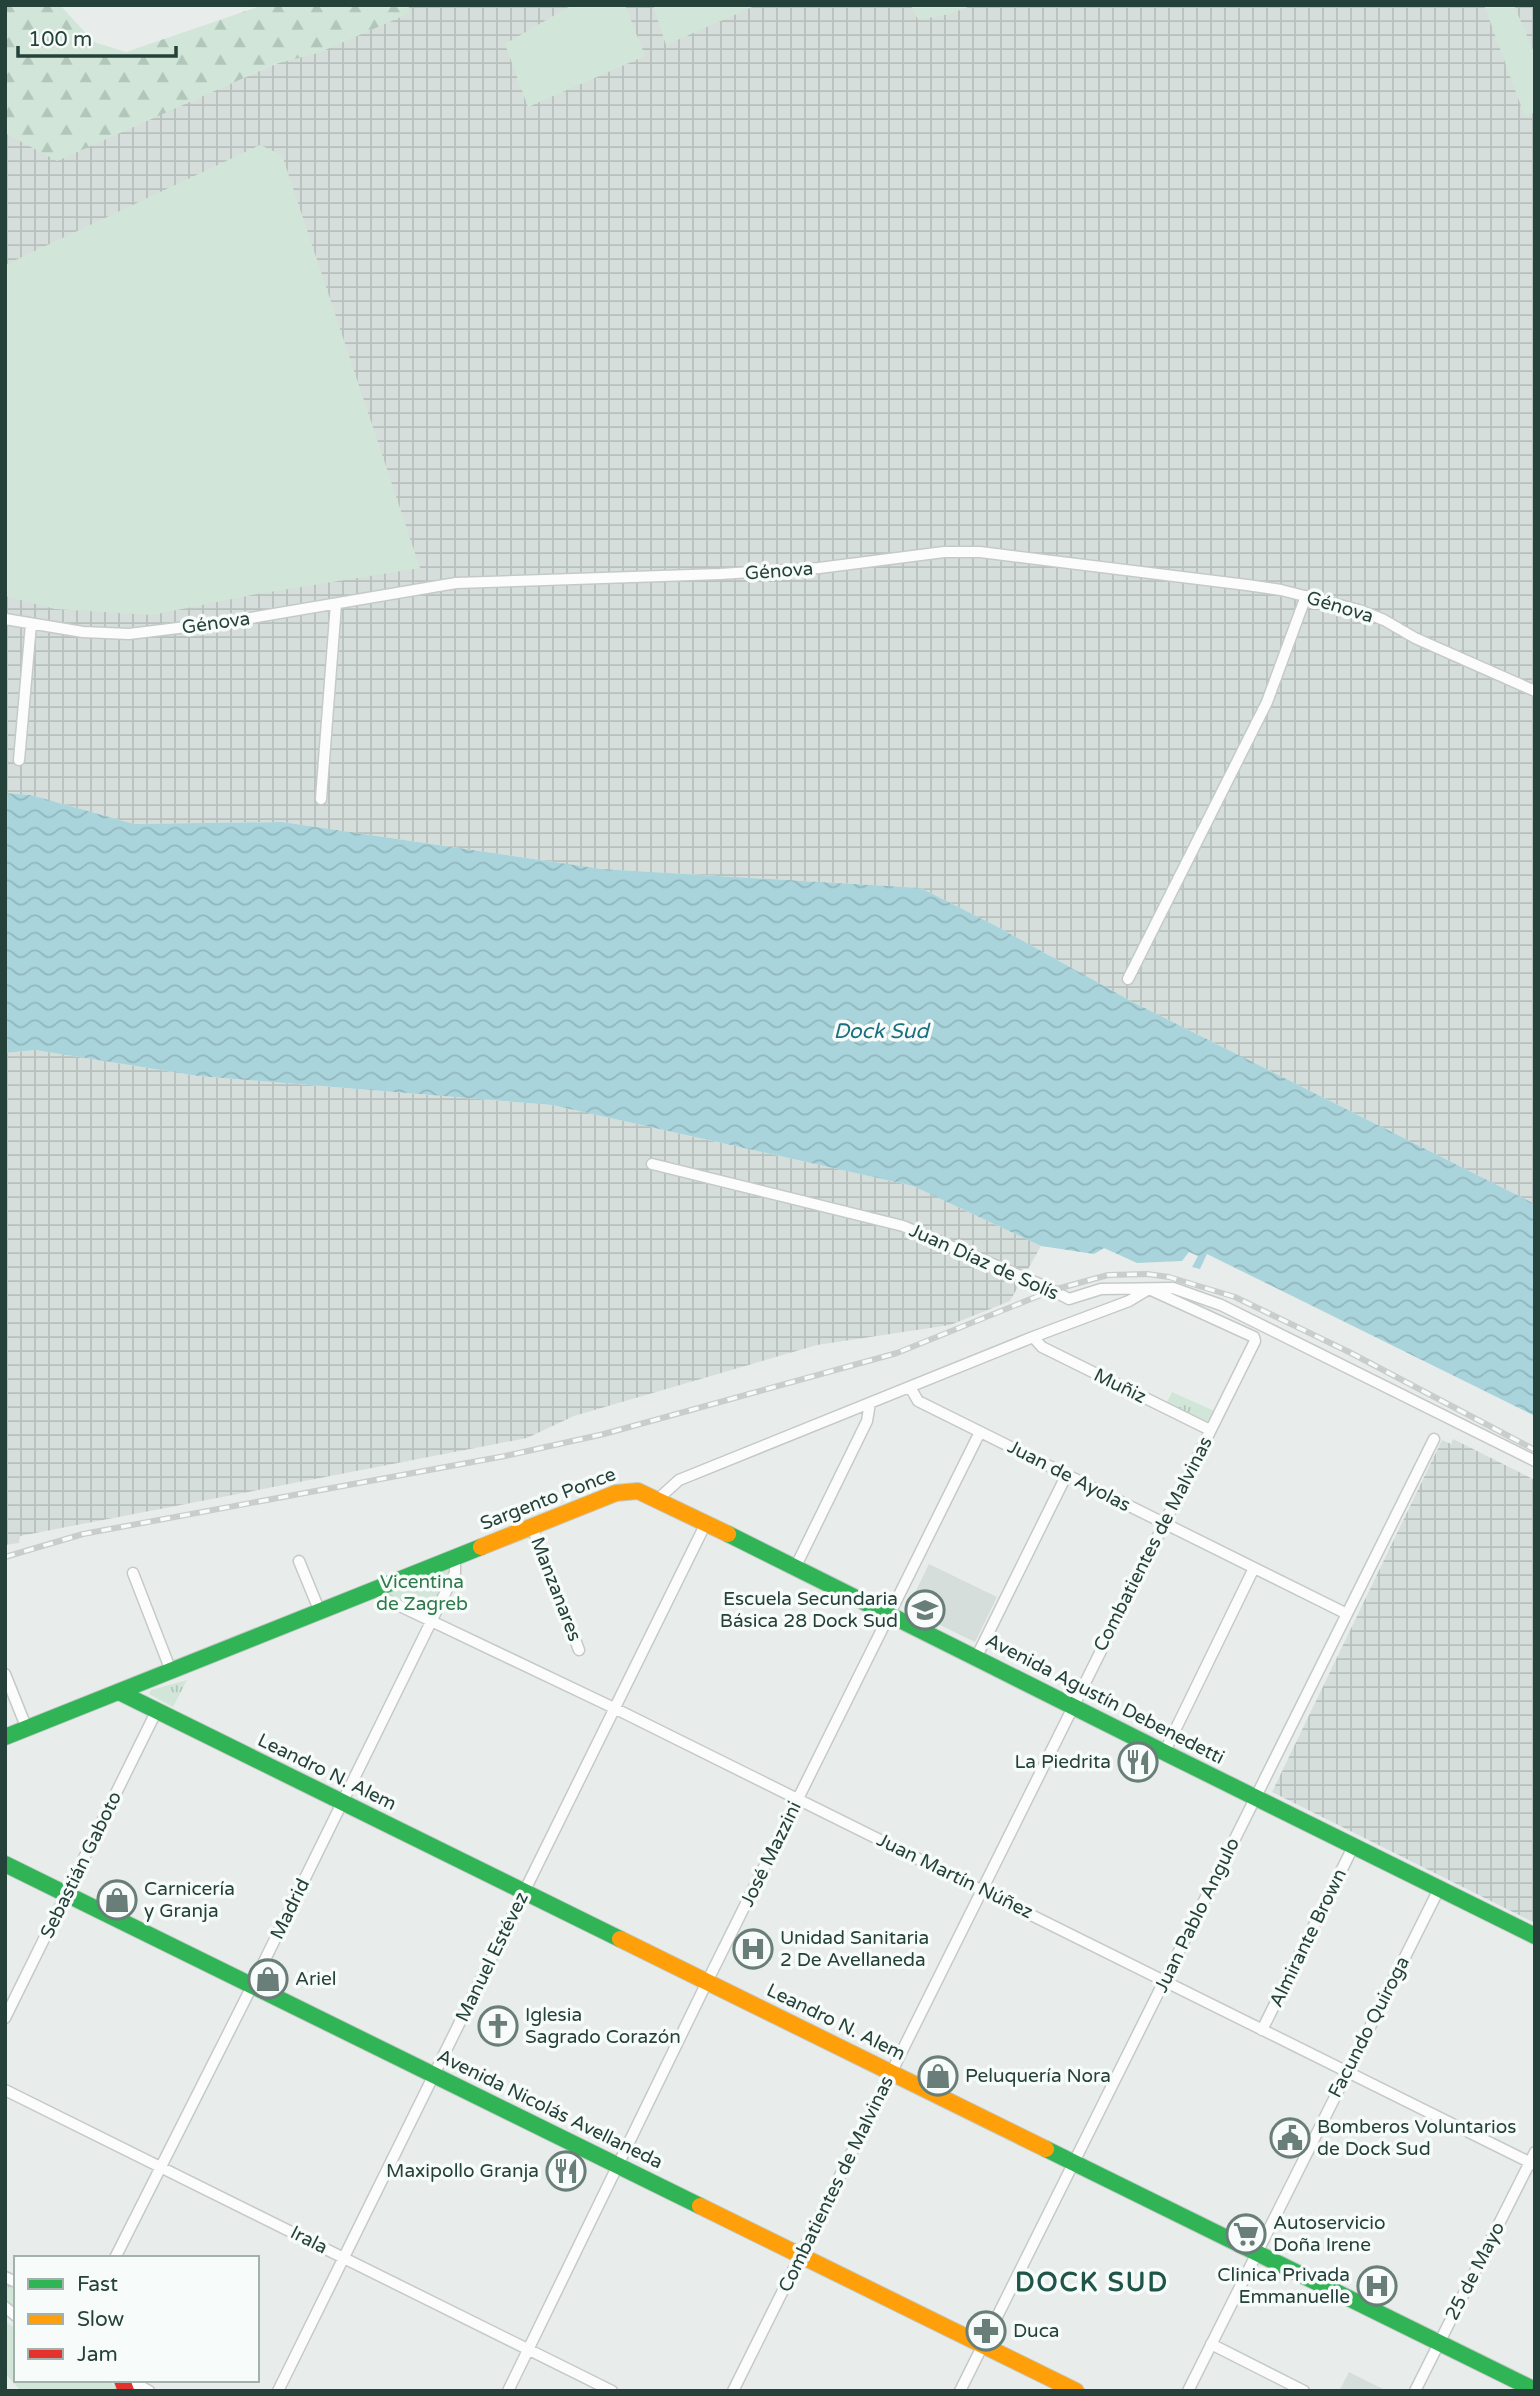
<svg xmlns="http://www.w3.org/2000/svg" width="1540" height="2396" viewBox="0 0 1540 2396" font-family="'Varela Round',sans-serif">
<defs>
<pattern id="industrial-grid" width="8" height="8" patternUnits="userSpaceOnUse" patternTransform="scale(1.75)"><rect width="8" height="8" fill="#d6dedb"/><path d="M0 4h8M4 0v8" fill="none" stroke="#b8c0bd"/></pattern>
<pattern id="forest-firs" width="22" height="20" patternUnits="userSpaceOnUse" patternTransform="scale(1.75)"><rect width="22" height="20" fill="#d1e6d8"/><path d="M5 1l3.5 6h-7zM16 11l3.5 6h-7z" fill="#b3c6ba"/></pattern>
<pattern id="park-tufts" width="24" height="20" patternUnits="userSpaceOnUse" patternTransform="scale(1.75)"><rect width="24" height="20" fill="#d1e6d8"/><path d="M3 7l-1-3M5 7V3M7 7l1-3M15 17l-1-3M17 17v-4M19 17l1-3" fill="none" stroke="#b3c6ba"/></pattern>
<pattern id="water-waves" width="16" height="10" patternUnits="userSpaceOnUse" patternTransform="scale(1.75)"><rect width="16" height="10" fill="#a9d4db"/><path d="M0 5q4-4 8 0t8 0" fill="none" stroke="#91b7bd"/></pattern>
</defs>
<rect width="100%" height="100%" fill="#e8edeb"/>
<path fill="#d6dedb" d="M929,1564L997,1597L975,1642L907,1609Z
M1349,2372L1387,2391H1339Z"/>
<path fill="url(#industrial-grid)" d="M414,5H1535V1204L1131,1001L998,927L921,888L602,869L282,822L134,824L31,795L5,793V124L65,154Z
M35,1050L198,1076L552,1105L913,1186L1041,1246L1010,1301L950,1325L817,1345L574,1416L527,1438L20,1536L19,1543L5,1545V1053Z
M1453,1439L1535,1480V1923L1272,1792L1442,1440L1451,1444Z"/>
<path fill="#d1e6d8" d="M572,5H625L645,56L528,107L505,44Z
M653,5H757L666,45Z
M911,5H973L950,14L918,20Z
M1484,5H1514L1535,55V112L1525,117Z
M260,145L282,155L420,568L257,594L152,615L55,609L5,596V265Z
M5,2321L16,2329V2380H107L121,2391H21L5,2373Z"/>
<path fill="url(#forest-firs)" d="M5,5H60L94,42L126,52L263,5H408L410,13L318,53L275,64L57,161L5,133Z"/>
<path fill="url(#park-tufts)" d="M1172,1392L1219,1413L1210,1430L1164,1408Z
M455,1557L456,1568L431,1620L381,1596Z
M187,1680L173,1707L149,1694L151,1690Z
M5,2282L16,2286V2312L5,2303Z"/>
<path fill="url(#water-waves)" d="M5,793L31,795L134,824L282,822L602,869L921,888L998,927L1131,1001L1535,1204V1416L1207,1254L1200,1269L1192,1267L1198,1256L1189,1252L1182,1261L1137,1263L1104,1248L1094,1254L1041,1246L913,1186L552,1105L198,1076L35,1050L5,1053Z"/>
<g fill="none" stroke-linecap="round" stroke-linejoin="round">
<g stroke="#c5cac8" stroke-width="13">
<path id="street" d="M5,619L83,632L129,634L227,622L456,583L720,574L819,568L944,552H980L1247,585L1281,590L1359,610L1384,620L1415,638L1535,691
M19,760L31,624
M321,799L336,604
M1128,979L1267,702L1306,596
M652,1164L903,1226L1044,1286L1069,1299L1101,1289L1173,1288L1221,1305L1535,1461
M1033,1337L1042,1347L1210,1430
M910,1387L918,1401L1347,1614
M658,1499L679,1480L1033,1337L1129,1301L1149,1289
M532,1527L579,1650
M299,1561L320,1612
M795,1568L867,1421L870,1403
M133,1573L171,1671
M376,1588L385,1599L614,1708L1535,2165
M976,1658L1066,1476
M5,1674L27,1729
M1164,1753L1254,1568
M5,2018L156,1712
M1262,2030L1353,1847
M5,2090L612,2391
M115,2258L252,1986L455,1573V1557
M5,2277L16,2282
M5,2307L16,2316
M1211,2344L1304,2391
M128,2380L149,2391
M278,2391L706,1523
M508,2391L707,1982L980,1432
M733,2391L1255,1341L1254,1337L1149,1289
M960,2391L1434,1439
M1188,2391L1439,1889
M1415,2391L1535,2152"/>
</g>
<g stroke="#c3cbc8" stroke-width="18">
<path id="fast" d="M728,1534C997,1668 1265,1804 1535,1936
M119,1692L620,1939
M5,1737L481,1547
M5,1864L700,2206
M1046,2149L1535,2390"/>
</g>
<g stroke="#c3cbc8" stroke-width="18">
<path id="slow" d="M481,1547L616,1493L638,1491L728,1534
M620,1939L1046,2149
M700,2206L1076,2391"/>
</g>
<g stroke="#c3cbc8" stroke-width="18">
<path id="jam" d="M122,2380L126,2391"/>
</g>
<use href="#street" stroke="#fcfcfc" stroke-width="10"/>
<use href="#fast" stroke="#30b455" stroke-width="16"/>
<use href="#slow" stroke="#ff9f0a" stroke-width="16"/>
<use href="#jam" stroke="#e5322d" stroke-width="16"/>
<g stroke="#c9cdcc" stroke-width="6">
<path id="rail" d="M5,1557L83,1534L505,1456L604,1434L897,1353L1053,1290L1108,1275L1147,1274L1169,1277L1235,1297L1349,1352L1535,1450"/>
</g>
<use href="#rail" stroke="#f7fbf9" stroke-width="3.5" stroke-dasharray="10" stroke-linecap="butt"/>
</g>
<defs>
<g id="school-ring" transform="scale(2.0125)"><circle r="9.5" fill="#f7fbf9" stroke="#697e78" stroke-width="1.5"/><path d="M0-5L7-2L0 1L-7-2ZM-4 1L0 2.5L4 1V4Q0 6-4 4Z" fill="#697e78"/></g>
<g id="restaurant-ring" transform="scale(2.0125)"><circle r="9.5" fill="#f7fbf9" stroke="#697e78" stroke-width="1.5"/><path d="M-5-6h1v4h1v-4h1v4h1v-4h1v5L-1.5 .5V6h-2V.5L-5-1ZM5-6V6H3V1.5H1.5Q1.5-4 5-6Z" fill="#697e78"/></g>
<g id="shop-ring" transform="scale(2.0125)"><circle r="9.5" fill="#f7fbf9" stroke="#697e78" stroke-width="1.5"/><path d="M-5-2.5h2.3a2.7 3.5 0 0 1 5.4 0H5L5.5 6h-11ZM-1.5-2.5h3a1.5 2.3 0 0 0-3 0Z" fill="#697e78"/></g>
<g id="hospital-ring" transform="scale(2.0125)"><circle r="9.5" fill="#f7fbf9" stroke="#697e78" stroke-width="1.5"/><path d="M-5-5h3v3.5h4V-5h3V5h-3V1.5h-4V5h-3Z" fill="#697e78"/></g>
<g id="church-ring" transform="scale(2.0125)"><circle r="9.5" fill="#f7fbf9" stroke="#697e78" stroke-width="1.5"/><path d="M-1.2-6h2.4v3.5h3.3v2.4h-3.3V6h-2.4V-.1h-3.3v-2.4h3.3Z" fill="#697e78"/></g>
<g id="civic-ring" transform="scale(2.0125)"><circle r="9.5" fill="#f7fbf9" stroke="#697e78" stroke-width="1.5"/><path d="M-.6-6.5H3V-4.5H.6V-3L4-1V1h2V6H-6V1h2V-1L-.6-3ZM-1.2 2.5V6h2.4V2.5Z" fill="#697e78"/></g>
<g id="supermarket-ring" transform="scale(2.0125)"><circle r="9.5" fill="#f7fbf9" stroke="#697e78" stroke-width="1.5"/><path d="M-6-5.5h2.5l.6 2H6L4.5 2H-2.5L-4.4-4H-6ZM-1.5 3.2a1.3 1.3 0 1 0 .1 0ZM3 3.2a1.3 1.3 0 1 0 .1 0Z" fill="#697e78"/></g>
<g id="pharmacy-ring" transform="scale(2.0125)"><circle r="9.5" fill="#f7fbf9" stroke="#697e78" stroke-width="1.5"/><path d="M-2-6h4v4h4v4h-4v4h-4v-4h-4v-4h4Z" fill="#697e78"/></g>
</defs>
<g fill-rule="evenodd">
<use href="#school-ring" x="925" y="1610"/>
<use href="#restaurant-ring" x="1138" y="1762"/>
<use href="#shop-ring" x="117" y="1900"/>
<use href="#hospital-ring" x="753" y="1949"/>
<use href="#shop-ring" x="268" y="1979"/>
<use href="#church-ring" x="498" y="2026"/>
<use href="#shop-ring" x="938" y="2076"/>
<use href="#civic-ring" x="1290" y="2138"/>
<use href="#restaurant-ring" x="566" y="2171"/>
<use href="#supermarket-ring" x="1246" y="2234"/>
<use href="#hospital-ring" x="1377" y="2286"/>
<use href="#pharmacy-ring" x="986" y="2331"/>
</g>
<g text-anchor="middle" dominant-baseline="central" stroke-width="7" stroke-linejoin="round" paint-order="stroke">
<g font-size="19" fill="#24423a" stroke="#f7fbf9">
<text transform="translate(779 571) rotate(-4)">Génova</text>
<text transform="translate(1340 607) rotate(17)">Génova</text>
<text transform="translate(216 623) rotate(-8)">Génova</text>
<text transform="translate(984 1262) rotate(24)">Juan Díaz de Solís</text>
<text transform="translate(1120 1386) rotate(26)">Muñiz</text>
<text transform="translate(1069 1476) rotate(27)">Juan de Ayolas</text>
<text transform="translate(548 1499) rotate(-21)">Sargento Ponce</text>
<text transform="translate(1153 1544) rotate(-63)">Combatientes de Malvinas</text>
<text transform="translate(556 1589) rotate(69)">Manzanares</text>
<text transform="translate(1105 1699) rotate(27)">Avenida Agustín Debenedetti</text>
<text transform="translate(327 1772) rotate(26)">Leandro N. Alem</text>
<text transform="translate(771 1854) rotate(-64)">José Mazzini</text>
<text transform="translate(81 1865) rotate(-64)">Sebastián Gaboto</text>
<text transform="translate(955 1876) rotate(26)">Juan Martín Núñez</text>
<text transform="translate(290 1909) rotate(-64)">Madrid</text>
<text transform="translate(1197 1915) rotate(-64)">Juan Pablo Angulo</text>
<text transform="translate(1308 1938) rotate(-64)">Almirante Brown</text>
<text transform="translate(492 1957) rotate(-64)">Manuel Estévez</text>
<text transform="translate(836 2022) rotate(26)">Leandro N. Alem</text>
<text transform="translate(1369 2027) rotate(-63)">Facundo Quiroga</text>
<text transform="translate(550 2109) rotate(26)">Avenida Nicolás Avellaneda</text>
<text transform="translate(836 2184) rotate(-64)">Combatientes de Malvinas</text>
<text transform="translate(309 2240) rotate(27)">Irala</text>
<text transform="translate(1475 2271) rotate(-63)">25 de Mayo</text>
</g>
<g font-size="19" fill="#2d7a4b" stroke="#f7fbf9">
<text x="422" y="1582">Vicentina<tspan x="422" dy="22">de Zagreb</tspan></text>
</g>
<g font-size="19" fill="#24423a" stroke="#f7fbf9" text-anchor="start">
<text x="898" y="1599" text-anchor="end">Escuela Secundaria<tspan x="898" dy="22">Básica 28 Dock Sud</tspan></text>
<text x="1111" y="1762" text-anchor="end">La Piedrita</text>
<text x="144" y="1889">Carnicería<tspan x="144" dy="22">y Granja</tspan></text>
<text x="780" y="1938">Unidad Sanitaria<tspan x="780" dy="22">2 De Avellaneda</tspan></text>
<text x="295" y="1979">Ariel</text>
<text x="525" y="2015">Iglesia<tspan x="525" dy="22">Sagrado Corazón</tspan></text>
<text x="965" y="2076">Peluquería Nora</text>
<text x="1317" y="2127">Bomberos Voluntarios<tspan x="1317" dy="22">de Dock Sud</tspan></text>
<text x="539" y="2171" text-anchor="end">Maxipollo Granja</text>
<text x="1273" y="2223">Autoservicio<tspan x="1273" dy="22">Doña Irene</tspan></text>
<text x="1350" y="2275" text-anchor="end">Clinica Privada<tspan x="1350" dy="22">Emmanuelle</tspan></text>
<text x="1013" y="2331">Duca</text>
</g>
<g font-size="21" font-style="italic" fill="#1c6f80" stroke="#f7fbf9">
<text x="881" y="1031">Dock Sud</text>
</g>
<g font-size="26" font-weight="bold" letter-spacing="2" fill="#1f5548" stroke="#f7fbf9">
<text x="1092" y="2282">DOCK SUD</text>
</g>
</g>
<rect width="1540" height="2396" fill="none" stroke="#24423a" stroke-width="14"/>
<rect x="14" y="2256" width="245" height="126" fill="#f7fbf9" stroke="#a3b1ad" stroke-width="2"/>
<rect x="28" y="2279" width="35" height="10" fill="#30b455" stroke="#a3b1ad" stroke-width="2"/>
<text x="77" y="2291" font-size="21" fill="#24423a">Fast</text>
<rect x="28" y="2314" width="35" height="10" fill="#ff9f0a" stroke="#a3b1ad" stroke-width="2"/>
<text x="77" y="2326" font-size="21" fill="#24423a">Slow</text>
<rect x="28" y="2349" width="35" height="10" fill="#e5322d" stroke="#a3b1ad" stroke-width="2"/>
<text x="77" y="2361" font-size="21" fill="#24423a">Jam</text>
<path d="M18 46v10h158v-10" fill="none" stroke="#24423a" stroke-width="3.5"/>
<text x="28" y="46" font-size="21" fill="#24423a" stroke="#f7fbf9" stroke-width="5" paint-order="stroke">100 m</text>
</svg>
